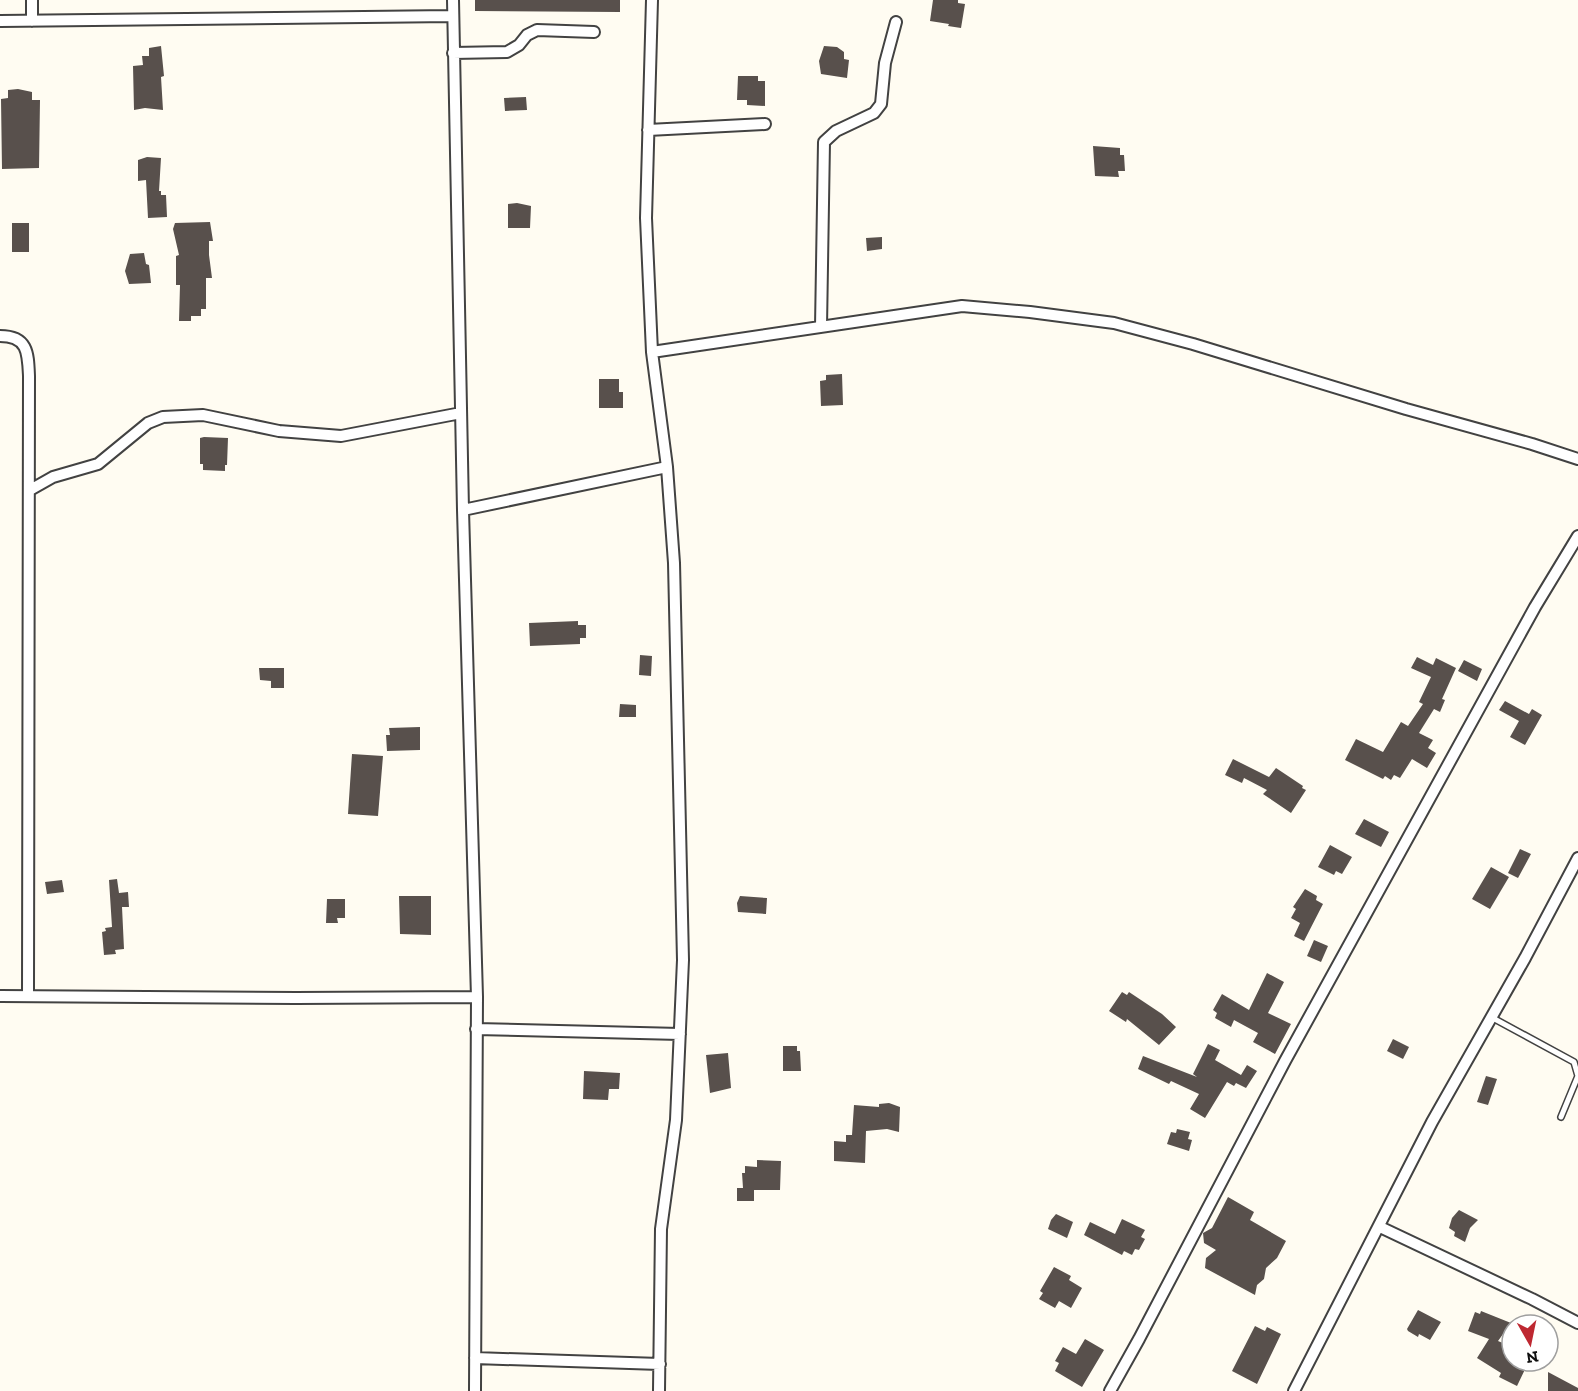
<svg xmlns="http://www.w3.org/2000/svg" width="1578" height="1391" viewBox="0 0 1578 1391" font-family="'Zilla Slab',serif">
<rect width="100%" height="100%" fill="#fffcf2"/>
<path fill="#58504c" d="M475,0H620V12L475,11Z
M933,0H958V3L965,4L961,28L948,26L949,24L930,21Z
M161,46L164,76L161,77L163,110L145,108L134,110L133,66L143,65L142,56H149V48Z
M824,46L837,47L844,52V59L849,60L847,78L821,74L819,61Z
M738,76H758V81H765V106L747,105V100H737Z
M18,89L32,92V100H40L39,168L2,169L1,99L8,98V90Z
M526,97L527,110L505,111L504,98Z
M1093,146L1120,148V155H1124L1125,171H1118L1119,177L1095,176Z
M147,157L161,158L159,191H161V195H166L167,217L148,218L146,180L138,181V160Z
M517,203L531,206L530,228H508V204Z
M210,222L213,241H209V255L212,278H206V309H201V316H191V321H179L180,285H176V256L179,255L173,229L175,223Z
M12,223H29V252H12Z
M882,237V249L867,251L866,238Z
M144,253L146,264L149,265L151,283L129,284L125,271L130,254Z
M842,374L843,405L821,406L820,381L826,380V375Z
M599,379H619V392H623V408H599Z
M204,437L228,438L227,465H225V471L203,470V464H200V438Z
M578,621V625H586V638H580V644L530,646L529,623Z
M640,655L652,656L651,676L639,675Z
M1417,657L1433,665L1436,658L1456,668L1442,699L1445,700L1440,712L1434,709L1419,733L1433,740L1428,748L1436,753L1427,768L1412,759L1400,778L1394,775L1391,780L1385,776L1383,779L1345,760L1356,739L1383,752L1401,722L1408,726L1423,704L1419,702L1431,677L1411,668Z
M1464,660L1482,669L1477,681L1458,671Z
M259,668H284V688H271V681L260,680Z
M1505,701L1529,714L1532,709L1542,715L1525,745L1510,737L1519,721L1499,710Z
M620,704L636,705V717H619Z
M420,727V750L387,751L386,735H390L389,728Z
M352,754L383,756L378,816L348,814Z
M1233,759L1269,777L1276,768L1303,786L1302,788L1306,790L1291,813L1263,794L1267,790L1244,778L1242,783L1225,775Z
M1364,819L1389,832L1381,847L1355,834Z
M1330,845L1352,857L1342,874L1336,871L1334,875L1318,867Z
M1520,849L1531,854L1518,878L1508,873Z
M1491,867L1509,877L1490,909L1472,899Z
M117,879L119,893L128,892L129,907H122L124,949L115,950L116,954L104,955L102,932L106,931L105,928L112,927L109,880Z
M62,880L64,892L47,894L45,882Z
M1305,889L1317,896L1316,900L1323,904L1304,941L1294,936L1300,923L1291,918L1296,909L1293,907Z
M399,896H431V935L400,934Z
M740,896L767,898L766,914L738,912L737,903Z
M327,899H345V918H337L338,923H326Z
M1314,940L1328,946L1321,962L1307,956Z
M1267,973L1284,982L1268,1013L1291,1024L1275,1054L1253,1042L1258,1033L1234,1020L1231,1027L1215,1018L1217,1013L1213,1010L1222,994L1249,1010Z
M1122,992L1127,995L1129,992L1162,1014L1176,1027L1159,1045L1127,1019L1126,1022L1109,1011Z
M1393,1039L1409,1047L1403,1059L1387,1051Z
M1208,1044L1220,1050L1215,1060L1241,1075L1247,1065L1257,1071L1246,1088L1236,1083L1234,1086L1227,1082L1205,1118L1190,1109L1199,1094L1171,1081L1169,1084L1138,1069L1143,1056L1197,1077L1193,1074Z
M783,1046H797V1051H800L801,1071H783Z
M728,1053L731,1088L710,1093L706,1055Z
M584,1071L620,1073L619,1089H609L608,1100L583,1099Z
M1486,1076L1497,1079L1488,1105L1477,1102Z
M889,1103L900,1107L899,1132L887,1129L866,1131L865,1163L834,1161V1141L846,1142V1135H852L854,1105L879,1107V1104Z
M1177,1129L1190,1132L1188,1139L1192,1140L1189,1151L1167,1144L1171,1132L1176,1133Z
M757,1160L781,1161L780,1190H754V1201H737V1188H743L742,1173H745V1166L757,1167Z
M1228,1197L1254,1212L1250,1220L1286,1241L1277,1258L1266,1268L1264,1279L1257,1285L1255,1295L1205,1268L1206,1258L1216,1250L1204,1243L1203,1233L1212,1228Z
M1459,1210L1478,1220L1470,1228L1465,1242L1454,1236L1455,1232L1449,1228L1452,1218Z
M1056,1214L1073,1222L1067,1238L1048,1229L1051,1220Z
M1122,1219L1145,1230L1141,1237L1145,1239L1139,1250L1135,1249L1132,1255L1124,1251L1122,1255L1084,1235L1090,1222L1115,1234Z
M1054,1267L1071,1276L1069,1280L1082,1288L1071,1308L1059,1301L1055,1308L1039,1299L1043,1293L1040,1291Z
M1418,1310L1441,1322L1430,1340L1419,1334L1418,1337L1408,1331L1407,1329Z
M1481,1311L1511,1323L1498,1341L1512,1347V1361H1529L1517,1386L1499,1377L1501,1373L1477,1358L1489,1339L1468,1331L1475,1312L1480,1314Z
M1255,1326L1265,1331L1267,1327L1281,1334L1257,1384L1232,1371Z
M1085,1339L1104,1350L1082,1387L1055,1371L1059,1363L1055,1361L1063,1347L1076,1354Z
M1548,1372L1578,1388V1391H1548Z"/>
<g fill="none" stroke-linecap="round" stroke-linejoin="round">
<g stroke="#424242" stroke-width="8">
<path id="lane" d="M1491,1017L1574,1062L1578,1076L1561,1117"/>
</g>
<g stroke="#424242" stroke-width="14">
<path id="street" d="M453,0L463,510L477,997L475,1391
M652,0L646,218L652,352
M0,21L452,16
M32,21V0
M453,53L507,52L519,45L527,35L537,30L594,32
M648,130L765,124
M821,327L824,142L836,131L874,113L881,104L885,63L896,22
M0,336C28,336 28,353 29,376L28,996
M30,490L53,477L98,464L148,423L163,417L203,415L279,431L341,436L461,413
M463,510L667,467
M0,996L296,998L477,997
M476,1029L680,1034
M1380,1227L1532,1299L1578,1323
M475,1358L660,1364
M659,1391L661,1229L676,1120L683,960L674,563L667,467L652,352L962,306L1030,312L1114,323L1193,344L1406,409L1532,444L1578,459
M1110,1391L1139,1339L1285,1061L1535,607L1578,536
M1294,1391L1432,1122L1525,958L1578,858"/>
</g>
<use href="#lane" stroke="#fff" stroke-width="5"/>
<use href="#street" stroke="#fff" stroke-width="10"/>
</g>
<g transform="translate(1530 1343) rotate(171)"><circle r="28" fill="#ffffff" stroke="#9f9f9f" stroke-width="1.5"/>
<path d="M0-4.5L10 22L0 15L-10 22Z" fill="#be2831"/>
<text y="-9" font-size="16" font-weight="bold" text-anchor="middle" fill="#0f0f0f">N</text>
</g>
</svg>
